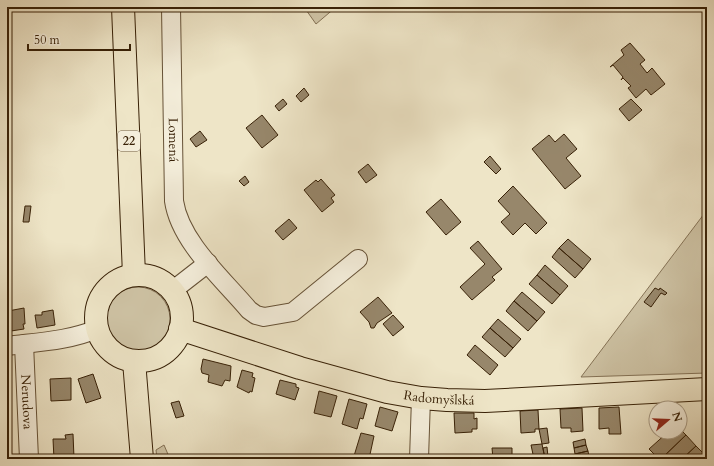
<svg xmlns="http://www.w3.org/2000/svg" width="714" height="466" viewBox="0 0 714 466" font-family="Cardo,serif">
<rect width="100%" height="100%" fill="#eee5c7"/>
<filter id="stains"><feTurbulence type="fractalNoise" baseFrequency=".005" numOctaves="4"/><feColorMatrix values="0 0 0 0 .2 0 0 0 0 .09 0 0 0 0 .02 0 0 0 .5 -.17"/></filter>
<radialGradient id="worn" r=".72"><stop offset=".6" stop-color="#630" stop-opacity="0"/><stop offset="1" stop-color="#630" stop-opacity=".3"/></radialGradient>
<path fill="#cfc4a6" stroke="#847256" d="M304,7H336L316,24Z
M707,210V373L581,377Z
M106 319a32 32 0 1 1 64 0a32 32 0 1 1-64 0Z
M164,445L170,459H157L156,450Z"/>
<path fill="#97876b" stroke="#382107" d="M630,43L645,60L640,64L647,73L652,68L665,84L651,95L646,89L636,98L628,88L631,86L623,78L621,80L623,77L613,65L610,67L624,55L621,50Z
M304,88L309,95L301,102L296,96Z
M283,99L287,104L279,111L275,106Z
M631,99L642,110L629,121L619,109Z
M262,115L278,135L262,148L246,128Z
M200,131L207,140L196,147L190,139Z
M564,134L577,149L566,158L581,176L565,189L532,149L549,135L555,142Z
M490,156L501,169L496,174L484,162Z
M368,164L377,175L366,183L358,172Z
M245,176L249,182L244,186L239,181Z
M321,179L335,195L331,198L334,202L322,212L304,190L316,180L318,182Z
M513,186L547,223L536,234L525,223L513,235L501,222L510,214L498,201Z
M441,199L461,222L446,235L426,212Z
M25,206H31L29,222H23Z
M289,219L297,228L283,240L275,231Z
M568,239L591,259L583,269L559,248Z
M478,241L502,269L492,277L495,280L472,300L460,287L485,264L470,248Z
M559,248L583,269L575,278L552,257Z
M545,265L568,286L560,295L537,275Z
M537,275L560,295L552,304L529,284Z
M655,288L659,290L660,288L667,293L665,295L661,293L651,307L644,302Z
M522,292L545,312L537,321L514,301Z
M378,297L392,313L377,323L374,328H371L369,322L360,312Z
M514,301L537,321L528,331L506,311Z
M24,308L25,324H23L24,329L11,331L8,311Z
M53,310L55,325L37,328L35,315H42V312Z
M393,315L404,327L393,336L383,324Z
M498,319L521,339L513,348L490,328Z
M490,328L513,348L505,357L482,337Z
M475,345L498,365L490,375L467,355Z
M203,359L231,366L230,381L225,380L222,386L208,382L209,375L202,373L201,369Z
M242,370L253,373L252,377L255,378L252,392L250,391L249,393L237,387Z
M93,374L101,398L86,403L78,379Z
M71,378V400L51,401L50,379Z
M280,380L296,384V387L299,388L295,400L276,394Z
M319,391L337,396L331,417L314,413Z
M349,399L367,404L363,419L360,418L357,429L342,424Z
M179,401L184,416L176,418L171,403Z
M380,407L398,412L392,431L375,426Z
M619,407L621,434H609V428L599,429V408Z
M582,408L583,431L571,432V428H561L560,409Z
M538,410L539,429H535V432L521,433L520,411Z
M454,413H474V419L477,418V429H472V432L455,433Z
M547,428L549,443L542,444L539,429Z
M680,429L686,435L661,459H659L649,449L668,432H680Z
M361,433L374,436L369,459L354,456Z
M73,434L74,458L54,459L53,439H66L65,435Z
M686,435L696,446L682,459H661Z
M585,439L586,445L574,448L573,442Z
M542,444L545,459H534L531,445Z
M586,445L588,451L575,454L574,448Z
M696,446L706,456L704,459H682Z
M547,447L548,457L550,456V459H545L543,448Z
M492,448H512V459H493Z
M588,451L589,457L577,459L575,454Z"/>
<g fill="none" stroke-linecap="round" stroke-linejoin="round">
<g stroke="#665237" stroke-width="20">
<g id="minor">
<path id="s1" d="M171,7L174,201C180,242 223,279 249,310L256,315L264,317L293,312L358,259"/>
<path d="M172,291L208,263"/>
<path id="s2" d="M24,344L29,459"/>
<path d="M7,346C38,342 68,341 97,329"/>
<path d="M419,459L421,398"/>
</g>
</g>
<g stroke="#382107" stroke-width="24">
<g id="major">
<path d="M123,7L134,275"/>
<circle cx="139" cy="318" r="43"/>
<path id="s3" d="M180,329L300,368L387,392L421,398L447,400L485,401L707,389"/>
<path d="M134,361L142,459"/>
</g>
</g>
<use href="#minor" stroke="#f4eedb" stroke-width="18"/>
<use href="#major" stroke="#eee5c7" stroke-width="22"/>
</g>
<g text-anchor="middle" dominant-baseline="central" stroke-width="3" stroke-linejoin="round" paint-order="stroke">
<rect fill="#f4eedb" stroke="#705e47" stroke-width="1" x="118" y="131" width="22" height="20" rx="3"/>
<g font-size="12" font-weight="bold" fill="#382107">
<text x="129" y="141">22</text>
</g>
<g font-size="13" fill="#382107" stroke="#f4eedb">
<text stroke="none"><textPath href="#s1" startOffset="133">Lomená</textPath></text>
<text stroke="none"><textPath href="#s3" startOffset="269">Radomyšlská</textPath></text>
<text stroke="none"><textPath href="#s2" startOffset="58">Nerudova</textPath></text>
</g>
</g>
<rect width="714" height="466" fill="none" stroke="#eee5c7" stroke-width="24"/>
<rect x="8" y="8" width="698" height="450" fill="none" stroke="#382107" stroke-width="2"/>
<rect x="12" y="12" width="690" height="442" fill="none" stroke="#382107"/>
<g transform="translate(668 420) rotate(71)"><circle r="19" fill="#f4eedb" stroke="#a99c86"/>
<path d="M0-3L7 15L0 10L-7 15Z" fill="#8f2418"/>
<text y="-6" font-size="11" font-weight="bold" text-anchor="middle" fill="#382107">N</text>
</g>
<path d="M28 44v6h102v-6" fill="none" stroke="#382107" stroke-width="2"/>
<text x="34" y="44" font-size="12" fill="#382107" stroke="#f4eedb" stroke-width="3" paint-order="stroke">50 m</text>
<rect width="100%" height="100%" filter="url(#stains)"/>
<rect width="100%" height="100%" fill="url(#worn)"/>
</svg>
